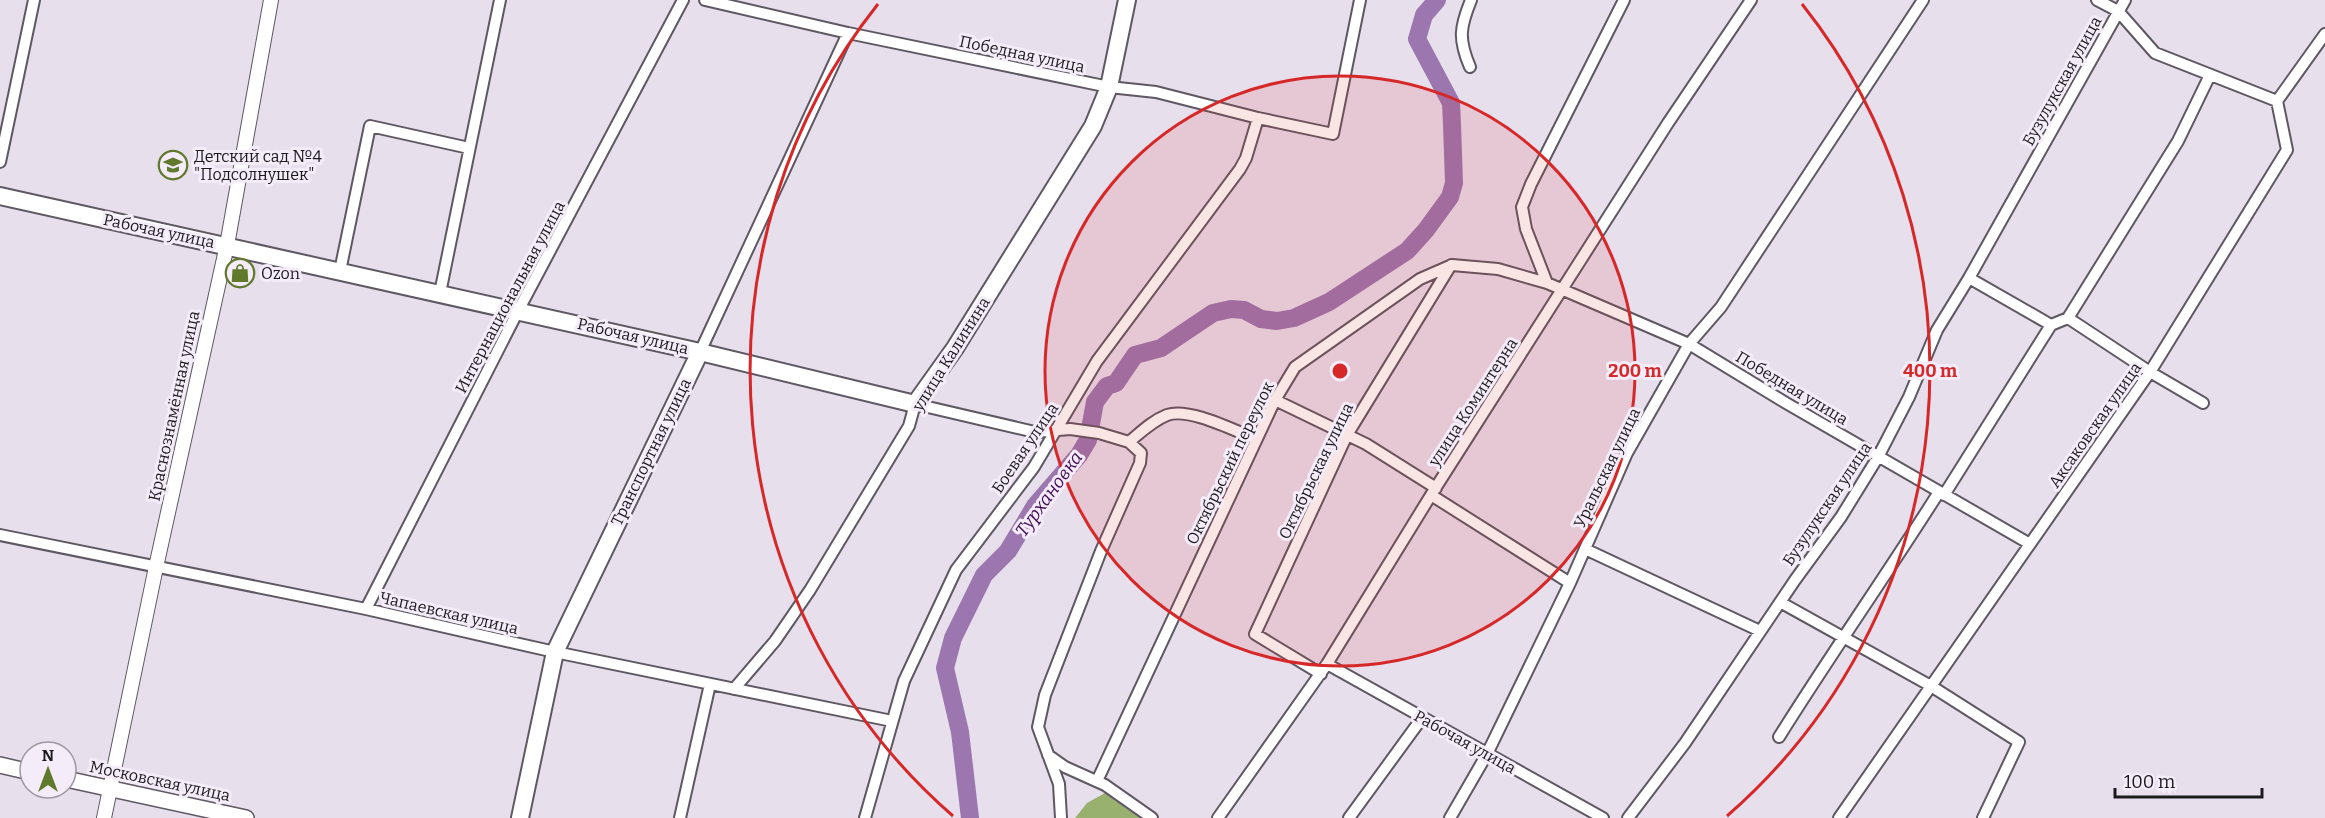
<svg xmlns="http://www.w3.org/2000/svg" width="2325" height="818" viewBox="0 0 2325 818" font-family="Bitter,serif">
<rect width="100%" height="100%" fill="#e7dfec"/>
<path fill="#99b16e" d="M1105,793L1141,818H1075L1087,803Z"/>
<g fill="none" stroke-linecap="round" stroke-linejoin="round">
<path stroke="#9b76af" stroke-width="18" d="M970,818L960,732L945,668L953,638L984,575L1008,551L1035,506L1079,455L1088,440L1095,402L1107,386L1116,383L1135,355L1161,348L1213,313L1231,309L1244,310L1261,319L1277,321L1294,318L1329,302L1407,251L1426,230L1450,197L1454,183L1452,124L1451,103L1417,39L1424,15L1437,0"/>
<g stroke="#5f5863" stroke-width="14">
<path id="minor" d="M705,0L848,33L1109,87L1156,92L1258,118L1333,134L1360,0
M2097,0L2118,11L2155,53L2277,101
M1470,67C1458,39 1460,27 1471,0
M0,162L34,0
M340,271L370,126L469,148
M1969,278L2051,325L2068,318L2150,372L2203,403
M1547,283L1526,229L1522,207L1531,184L1624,0
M440,293L500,0
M2068,318L2178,141L2210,75
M700,352L848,33
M1275,400L1366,444L1436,488
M1129,442C1141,432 1152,421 1167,415C1189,407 1235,431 1256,439
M1431,495L1570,583
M1944,495L2051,325
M0,535L366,609L555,652L892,721
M1585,549L1760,631
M1780,602L1931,686L2019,742L1983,818
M366,609L518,311L683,0
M1327,664L1603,818
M1321,674L1255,634L1347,435L1451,265
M734,689L775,641L810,590L909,426L915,404L1035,432L1070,429L1099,433L1129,442L1141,453L1140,463L1101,551L1045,695L1038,727L1059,784L1061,818
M1779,737C1831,654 1887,574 1939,492
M1048,755L1065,767L1105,785L1152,818
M1097,781L1275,400L1295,367L1420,279L1452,265L1498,269L1547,283L1689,344L1786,403L2030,544
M680,818L710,684
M865,818L904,681L956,570L1034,467L1097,361L1240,169L1246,158L1258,118
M1218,818L1327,664L1431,495L1668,123L1751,0
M1349,818L1422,718
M1450,818L1487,754L1570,583L1627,453L1689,344L1721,307L1923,0
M1628,818L1685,743L1795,580L1841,517L1878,457L1909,397L1937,330L1969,278L2125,0
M1839,818L2150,372L2287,150L2277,101L2325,34"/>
</g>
<g stroke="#5f5863" stroke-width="16">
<path id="tertiary" d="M104,818L156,567L227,245L271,0"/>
</g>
<g stroke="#5f5863" stroke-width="18">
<path id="secondary" d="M0,765L30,772
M66,779L246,818"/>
</g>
<g stroke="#5f5863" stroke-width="20">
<path id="primary" d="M0,196L700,352L915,404L955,348L1093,126L1109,87L1127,0
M520,818L555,652L700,352"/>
</g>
<use href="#minor" stroke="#fff" stroke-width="10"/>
<use href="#tertiary" stroke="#fff" stroke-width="14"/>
<use href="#secondary" stroke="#fff" stroke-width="15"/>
<use href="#primary" stroke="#fff" stroke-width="16"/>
</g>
<circle cx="1340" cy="371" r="295" fill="#d62828" fill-opacity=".12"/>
<g fill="none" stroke="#d62828" stroke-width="3">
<circle cx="1340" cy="371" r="295"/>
<path d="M953 816A590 590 0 0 1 878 4M1802 4A590 590 0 0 1 1727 816"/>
</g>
<defs>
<g id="school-ring" transform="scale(1.5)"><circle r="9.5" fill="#f4ecf9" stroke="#60792c" stroke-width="1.5"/><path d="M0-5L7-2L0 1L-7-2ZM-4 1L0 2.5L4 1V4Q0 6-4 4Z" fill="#60792c"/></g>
<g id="shop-ring" transform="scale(1.5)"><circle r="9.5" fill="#f4ecf9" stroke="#60792c" stroke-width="1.5"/><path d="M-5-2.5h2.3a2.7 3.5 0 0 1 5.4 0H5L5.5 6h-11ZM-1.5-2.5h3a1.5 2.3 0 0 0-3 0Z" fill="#60792c"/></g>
</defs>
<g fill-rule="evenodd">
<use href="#school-ring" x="173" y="165"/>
<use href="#shop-ring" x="240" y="273"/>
</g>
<g text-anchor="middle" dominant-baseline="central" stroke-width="6" stroke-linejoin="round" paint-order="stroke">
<g font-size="16" fill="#1d1a1e" stroke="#f4ecf9">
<text transform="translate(1022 54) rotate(12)">Победная улица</text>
<text transform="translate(2062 81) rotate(-61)">Бузулукская улица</text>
<text transform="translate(159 231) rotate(12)">Рабочая улица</text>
<text transform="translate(510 297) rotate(-62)">Интернациональная улица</text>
<text transform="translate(633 336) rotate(13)">Рабочая улица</text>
<text transform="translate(951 354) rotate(-58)">улица Калинина</text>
<text transform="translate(1792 388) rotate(31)">Победная улица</text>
<text transform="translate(1473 402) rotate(-57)">улица Коминтерна</text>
<text transform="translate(174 406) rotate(-78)">Краснознамённая улица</text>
<text transform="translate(2095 425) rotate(-55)">Аксаковская улица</text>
<text transform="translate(1025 448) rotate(-56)">Боевая улица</text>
<text transform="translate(651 452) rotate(-64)">Транспортная улица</text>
<text transform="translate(1230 463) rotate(-64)">Октябрьский переулок</text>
<text transform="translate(1607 468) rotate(-64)">Уральская улица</text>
<text transform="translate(1316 471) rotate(-64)">Октябрьская улица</text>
<text transform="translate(1827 504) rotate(-56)">Бузулукская улица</text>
<text transform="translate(449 613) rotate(13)">Чапаевская улица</text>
<text transform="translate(1465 742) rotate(29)">Рабочая улица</text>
<text transform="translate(160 781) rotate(12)">Московская улица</text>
</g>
<g font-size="16" fill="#1d1a1e" stroke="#f4ecf9" text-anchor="start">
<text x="194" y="156">Детский сад №4<tspan x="194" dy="18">"Подсолнушек"</tspan></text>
<text x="261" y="273">Ozon</text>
</g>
<g font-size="18" font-style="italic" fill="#400d55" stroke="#f4ecf9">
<text transform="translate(1049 494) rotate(-54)">Турхановка</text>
</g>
</g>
<circle cx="1340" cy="371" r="9" fill="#d62828" stroke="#f4ecf9" stroke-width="3"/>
<g font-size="18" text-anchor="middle" font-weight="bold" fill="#d62828" stroke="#f4ecf9" stroke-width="6" stroke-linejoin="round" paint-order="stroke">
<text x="1635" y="377">200 m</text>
<text x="1930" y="377">400 m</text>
</g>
<g transform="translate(48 770)"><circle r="28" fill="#f4ecf9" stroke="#9e98a1" stroke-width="1.5"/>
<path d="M0-4.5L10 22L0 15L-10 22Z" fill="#60792c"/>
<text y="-9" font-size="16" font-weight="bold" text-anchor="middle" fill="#1d1a1e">N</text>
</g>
<path d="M2115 788v9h147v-9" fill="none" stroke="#1d1a1e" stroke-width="3"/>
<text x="2124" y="788" font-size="18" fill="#1d1a1e" stroke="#f4ecf9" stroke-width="4.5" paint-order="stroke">100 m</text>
</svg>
